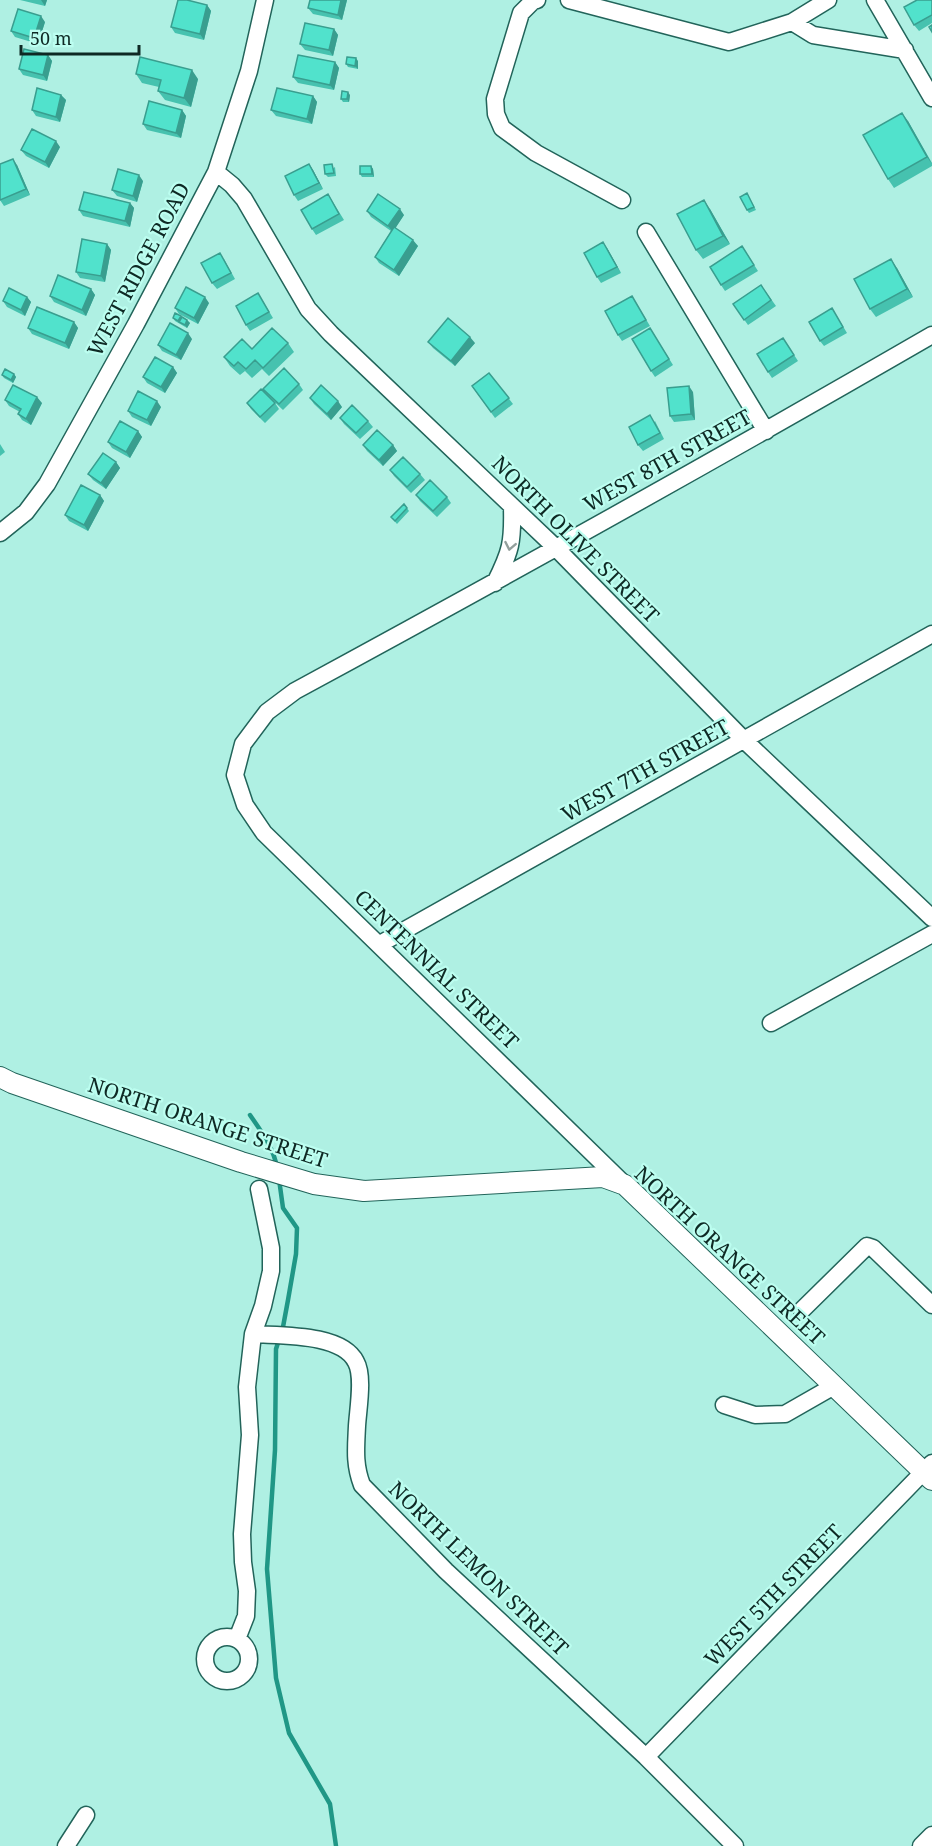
<svg xmlns="http://www.w3.org/2000/svg" width="932" height="1846" viewBox="0 0 932 1846" font-family="'Noto Serif',serif">
<rect width="100%" height="100%" fill="#aff0e3"/>
<g fill="none" stroke-linecap="round" stroke-linejoin="round">
<path stroke="#209786" stroke-width="4.5" d="M250,1115C261,1131 274,1148 277,1168
M279,1179L283,1208L297,1228L296,1254L288,1300L283,1327L276,1349L275,1450L267,1569L276,1678L289,1733L330,1804L336,1846"/>
<g stroke="#22645a" stroke-width="19">
<path id="minor" d="M537,0L533,1L521,13L495,99L496,114L502,128L536,153L622,200
M569,0L729,42L792,22L828,0
M875,0L932,98
M792,22L813,35L905,50
M216,172L232,185L244,199L308,309L331,334L556,548L744,740L932,918
M646,232L766,431
M0,533L26,512L47,484L136,324L216,172L249,71L265,0
M495,583C511,551 513,542 512,507
M380,944L932,634
M771,1023L932,934
M623,1183L264,833L245,805L235,775L243,744L267,712L295,691C509,575 721,457 932,335
M802,1310L867,1246L873,1248L932,1305
M253,1334C280,1336 342,1333 356,1362C364,1376 358,1409 357,1426C356,1448 354,1464 362,1485L446,1571L646,1757L735,1846
M724,1405L755,1415L785,1414L834,1386
M205 1659a22 22 0 1 1 44 0a22 22 0 1 1-44 0Z
M237,1639L246,1616L247,1591L243,1562L242,1534L250,1435L247,1387L253,1334L263,1306L271,1271V1248L259,1189
M646,1757L932,1463
M66,1846L86,1815
M921,1846L932,1835"/>
</g>
<g stroke="#22645a" stroke-width="22">
<path id="tertiary" d="M0,1077L12,1083L241,1162L314,1184L364,1191L603,1177L625,1185L932,1480"/>
</g>
<use href="#minor" stroke="#fff" stroke-width="16"/>
<use href="#tertiary" stroke="#fff" stroke-width="20"/>
</g>
<path fill="#46c2af" d="M20,0H47L45,6Z
M347,0L342,20L313,14L308,8Z
M932,0V23L919,31L914,25Z
M207,5L211,11L204,40L175,33L171,27Z
M45,22L38,44L15,37L11,31Z
M334,29L338,35L333,56L305,50L300,44Z
M48,55L52,61L47,81L23,75L19,69Z
M358,61V69L348,67L346,64Z
M335,62L339,68L334,90L298,83L293,77Z
M136,74L198,79L191,107L165,100L158,91L159,87L142,83Z
M61,95L66,100L60,122L36,116L32,110Z
M350,95L349,102H343L341,99Z
M313,96L317,102L312,124L276,116L271,110Z
M182,110L186,116L181,138L147,130L143,124Z
M908,121L932,163V166L894,188L888,179Z
M60,147L49,168L26,156L21,150Z
M309,164L313,170L323,189L298,201L294,195Z
M17,165L30,195L4,206L0,200Z
M371,166L373,169L374,177H362L360,174Z
M335,167L336,176L328,177L325,174Z
M143,181L137,202L117,196L112,190Z
M747,193L756,210L749,213L747,210Z
M328,194L344,220L316,235L312,229Z
M130,203L134,208L130,227L83,216L79,210Z
M710,209L730,244L703,259L696,250Z
M367,211L404,215L395,228L418,246L399,276L379,263L375,257L391,231L371,217Z
M107,244L111,250L105,282L80,278L76,272Z
M742,246L758,271L725,291L721,285Z
M607,248L621,273L601,283L597,277Z
M224,259L235,279L217,289L212,283Z
M897,268L913,297L876,317L870,309Z
M761,285L776,306L748,325L733,304Z
M91,289L95,295L86,316L54,302L50,296Z
M258,293L273,318L250,331L246,325Z
M632,296L650,326L622,341L618,335Z
M27,297L31,302L25,316L7,307L3,301Z
M209,303L198,324L179,314L175,308Z
M832,308L847,333L824,346L820,341Z
M182,317L187,320L190,323L187,328L175,321L173,318Z
M74,322L78,328L69,349L32,334L28,328Z
M650,328L673,365L655,377L651,371Z
M783,338L798,361L772,378L768,372Z
M192,339L181,360L162,351L158,345Z
M428,342L475,343L455,366L433,348Z
M288,343L294,352L269,376L262,369L252,378L245,371L240,375L230,366L224,357L252,349Z
M173,367L177,373L165,393L147,383L143,377Z
M489,373L513,404L495,418L472,386Z
M14,374L16,377L13,383L4,378L2,375Z
M299,384L303,390L283,410L267,395L263,389Z
M693,392L695,420L674,422L670,416Z
M310,398L342,407L331,420L314,404Z
M5,400L42,403L31,425L22,420L18,414L20,412L9,406Z
M247,403H275L279,409L265,423L251,409Z
M161,407L151,426L132,417L128,411Z
M340,418L368,421L373,427L360,439L344,424Z
M655,421L664,439L643,451L638,445Z
M138,431L142,437L130,458L112,448L108,442Z
M0,444L5,452L0,456Z
M363,445H393L397,451L383,466L367,451Z
M116,462L120,468L106,489L93,480L88,474Z
M390,470L420,474L425,480L411,493L394,476Z
M100,495L104,501L88,531L69,521L65,515Z
M416,495L447,497L451,503L437,517L420,501Z
M407,508L409,511L397,524L391,517Z"/>
<path fill="#399e8f" d="M41,0H47L45,6Z
M341,0H347L342,20L338,15Z
M207,5L211,11L204,40L200,34Z
M41,16L45,22L38,44L34,38Z
M334,29L338,35L333,56L329,50Z
M48,55L52,61L47,81L43,75Z
M356,58L358,61V69L355,66Z
M335,62L339,68L334,90L330,85Z
M192,70L198,79L191,107L184,98Z
M348,92L350,95L349,102L347,99Z
M61,95L66,100L60,122L56,117Z
M313,96L317,102L312,124L307,119Z
M182,110L186,116L181,138L176,133Z
M902,113L908,121L932,164L927,157Z
M56,141L60,147L49,168L45,162Z
M13,159L17,165L30,195L26,189Z
M309,164L313,170L323,189L319,183Z
M371,166L373,169L374,177L372,174Z
M139,175L143,181L137,202L133,196Z
M704,200L710,209L730,244L723,236Z
M130,203L134,208L130,227L125,221Z
M400,209L404,215L393,232L388,226Z
M413,240L418,246L399,276L394,270Z
M603,242L607,248L621,273L617,267Z
M107,244L111,250L105,282L101,276Z
M891,259L897,268L913,297L907,289Z
M91,289L95,295L86,316L82,310Z
M27,297L31,302L25,316L21,310Z
M205,297L209,303L198,324L194,318Z
M187,320L190,323L187,328L185,325Z
M74,322L78,328L69,349L65,343Z
M188,333L192,339L181,360L176,355Z
M470,337L475,343L455,366L451,361Z
M173,367L177,373L165,393L161,387Z
M14,374L16,377L13,383L11,380Z
M689,386L693,392L695,420L691,414Z
M37,397L42,403L31,425L26,419Z
M157,401L161,407L151,426L147,420Z
M338,401L342,407L331,420L327,414Z
M138,431L142,437L130,458L126,452Z
M393,445L397,451L383,466L379,460Z
M116,462L120,468L106,489L101,483Z
M100,495L104,501L88,531L84,525Z"/>
<path fill="#51e2cc" stroke="#399e8f" stroke-width="1.5" d="M178,0H187L207,5L200,34L171,27Z
M310,0H341L338,15L308,8Z
M917,0H932V15L914,25L904,7Z
M18,9L41,16L34,38L11,31Z
M305,23L334,29L329,50L300,44Z
M932,25V32L929,27Z
M24,49L48,55L43,75L19,69Z
M298,55L335,62L330,85L293,77Z
M140,57L192,70L184,98L158,91L161,80L136,74Z
M347,57L356,58L355,66L346,64Z
M37,88L61,95L56,117L32,110Z
M277,88L313,96L307,119L271,110Z
M342,91L348,92L347,99H341Z
M149,101L182,110L176,133L143,124Z
M902,113L927,157L888,179L863,135Z
M32,129L56,141L45,162L21,150Z
M13,159L26,189L0,200V164Z
M309,164L319,183L294,195L285,176Z
M332,164L334,173L325,174L324,165Z
M360,166H371L372,174H360Z
M118,169L139,175L133,196L112,190Z
M84,192L130,203L125,221L79,210Z
M747,193L754,207L747,210L740,197Z
M328,194L339,214L312,229L301,210Z
M378,194L400,209L388,226L367,211Z
M704,200L723,236L696,250L677,214Z
M394,227L413,240L394,270L375,257Z
M82,239L107,244L101,276L76,272Z
M603,242L617,267L597,277L584,253Z
M742,246L754,265L721,285L710,267Z
M220,253L231,273L212,283L201,263Z
M891,259L907,289L870,309L854,279Z
M58,275L91,289L82,310L50,296Z
M761,285L771,300L744,320L733,304Z
M186,287L205,297L194,318L175,308Z
M9,288L27,297L21,310L3,301Z
M258,293L269,312L246,325L236,306Z
M632,296L646,320L618,335L605,311Z
M37,307L74,322L65,343L28,328Z
M832,308L843,327L820,341L809,322Z
M175,313L181,316L178,321L173,318Z
M182,317L187,320L185,325L179,322Z
M448,318L470,337L451,361L428,342Z
M170,323L188,333L176,355L158,345Z
M272,328L288,343L263,368L255,360L246,369L238,362L234,366L224,357L242,339L252,349Z
M650,328L669,359L651,371L632,339Z
M783,338L794,355L768,372L757,354Z
M155,357L173,367L161,387L143,377Z
M284,368L299,384L279,404L263,389Z
M5,369L14,374L11,380L2,375Z
M489,373L509,398L491,412L472,386Z
M13,385L37,397L26,419L18,414L21,409L5,400Z
M321,385L338,401L327,414L310,398Z
M689,386L691,414L670,416L667,388Z
M261,389L275,403L260,417L247,403Z
M138,391L157,401L147,420L128,411Z
M352,405L368,421L356,433L340,418Z
M650,415L660,433L638,445L629,427Z
M120,421L138,431L126,452L108,442Z
M377,430L393,445L379,460L363,445Z
M103,453L116,462L101,483L88,474Z
M403,457L420,474L407,487L390,470Z
M430,480L447,497L433,511L416,495Z
M81,485L100,495L84,525L65,515Z
M404,504L407,508L395,521L391,517Z"/>
<defs><path id="oneway-chevron" d="M-2-3.5L2.5 0L-2 3.5" fill="none" stroke-width="1.6" stroke-linecap="round" stroke-linejoin="round" transform="scale(1.5)"/></defs>
<use stroke="#939f9c" href="#oneway-chevron" transform="translate(510 546) rotate(101)"/>
<g text-anchor="middle" dominant-baseline="central" stroke-width="4.5" stroke-linejoin="round" paint-order="stroke">
<g font-size="21" fill="#0e2924" stroke="#bcfef0">
<text transform="translate(138 269) rotate(-62)">WEST RIDGE ROAD</text>
<text transform="translate(667 460) rotate(-29)">WEST 8TH STREET</text>
<text transform="translate(576 539) rotate(45)">NORTH OLIVE STREET</text>
<text transform="translate(645 770) rotate(-29)">WEST 7TH STREET</text>
<text transform="translate(437 969) rotate(44)">CENTENNIAL STREET</text>
<text transform="translate(208 1122) rotate(18)">NORTH ORANGE STREET</text>
<text transform="translate(730 1255) rotate(43)">NORTH ORANGE STREET</text>
<text transform="translate(479 1568) rotate(44)">NORTH LEMON STREET</text>
<text transform="translate(773 1595) rotate(-46)">WEST 5TH STREET</text>
</g>
</g>
<path d="M21 45v9h118v-9" fill="none" stroke="#0e2924" stroke-width="3"/>
<text x="30" y="45" font-size="18" fill="#0e2924" stroke="#bcfef0" stroke-width="4.5" paint-order="stroke">50 m</text>
</svg>
